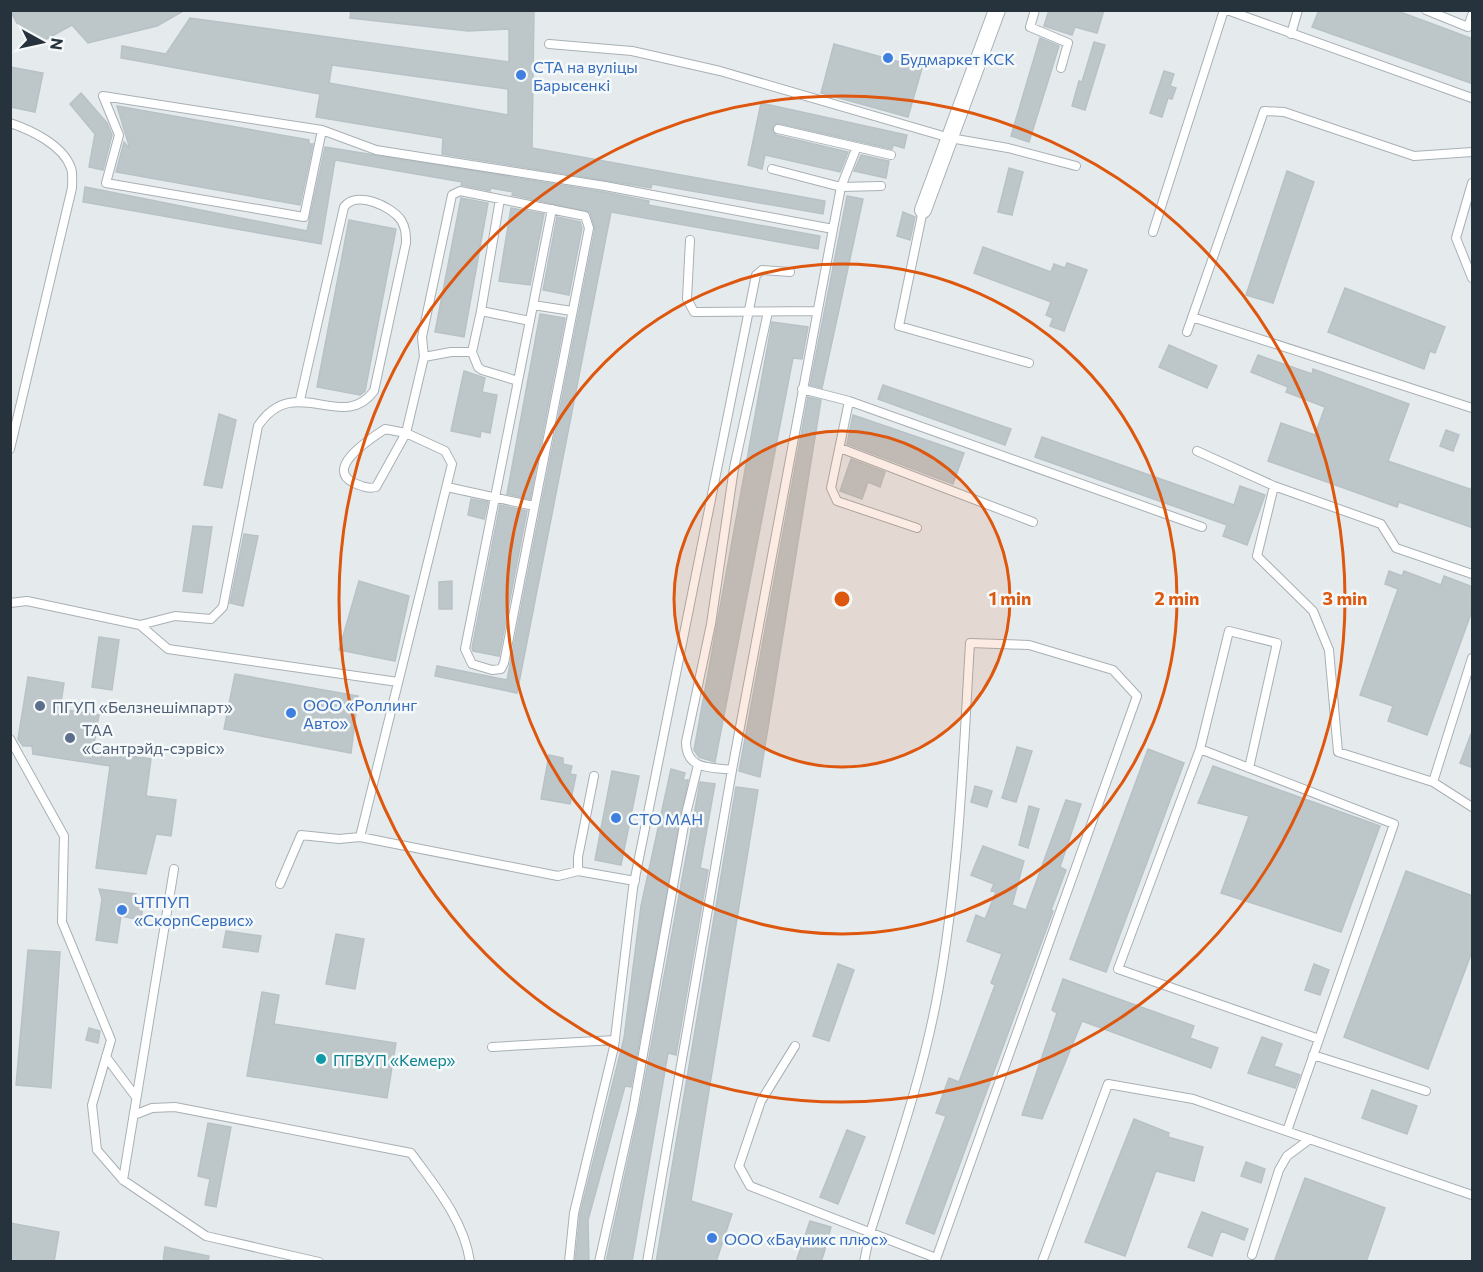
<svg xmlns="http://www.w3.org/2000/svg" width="1483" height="1272" viewBox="0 0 1483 1272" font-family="Commissioner,sans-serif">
<rect width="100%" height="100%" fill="#e5ebed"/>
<path fill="#bdc7ca" stroke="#b8c2c6" stroke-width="1.5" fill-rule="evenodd" d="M10,10H185L157,26L88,43L72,25L30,48Z
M351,10H534L532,148L825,201L823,214L652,184L651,188L442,154L443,138L316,117L320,94L121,58L122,46L166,54L190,18L509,62V29L468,31L350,18ZM332,65L508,89V115L329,83Z
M1049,10H1104L1097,33L1075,27L1072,35L1044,26Z
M1319,10H1395L1473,39V84L1312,27Z
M1040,38L1059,46L1029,142L1011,136Z
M1094,42L1105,45L1085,110L1072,106L1079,81L1082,82Z
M834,44L922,68L908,117L821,93Z
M10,67L43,73L35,112L10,107Z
M1164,71L1174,74L1170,86L1176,88L1172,99L1168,98L1162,117L1150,113Z
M81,93L107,123L112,135L103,170L89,167L95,134L70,104Z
M761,103L907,135L904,148L893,145L892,149L777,123L772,128L776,135L848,152L840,172L765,155L762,169L748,165Z
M117,106L309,140V144H313L300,205L116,172L124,142L130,149Z
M325,147L604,192L649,201L648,205L820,236L818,249L611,212L517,693L435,676L437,666L507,680L595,229L590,212L512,195L513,192L491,188L490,191L461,185L462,182L335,160L321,244L83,202L85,187L307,231Z
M861,155L889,161L886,178L854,171Z
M1009,168L1023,172L1012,215L998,212Z
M1287,171L1314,182L1273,303L1246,295Z
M847,196L863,199L822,388L810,385Z
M461,198L488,203L464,337L435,332Z
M511,208L544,214L530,285L499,281Z
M903,212L915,217L910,240L897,236Z
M557,217L580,222L582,228L569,295L543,290Z
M349,220L396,229L365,391L360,395L317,387Z
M983,247L1051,272L1054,264L1065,268L1067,263L1087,270L1064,331L1050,326L1053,318L1046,315L1051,302L974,273Z
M1345,288L1445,327L1435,353L1430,351L1424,369L1328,332Z
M540,314L565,318L530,499L507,494Z
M772,322L808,327L802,359L793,358L715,762L699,757L694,750Z
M1169,345L1217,366L1207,388L1159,367Z
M1258,355L1312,374L1313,369L1409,404L1388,461L1473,490V528L1399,502L1397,507L1268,461L1281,423L1315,435L1325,407L1286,392L1288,387L1251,372Z
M464,371L485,378L482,392L497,395L490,433L481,431L480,437L451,431Z
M883,385L1011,429L1005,445L878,399Z
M808,397L821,400L760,777L739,771Z
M219,414L236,420L222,488L204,485Z
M853,415L964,453L953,484L847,444Z
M1446,430L1459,435L1453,451L1440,446Z
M1042,437L1234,505L1240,486L1265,495L1247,545L1223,536L1227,525L1035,457Z
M851,459L885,472L880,487L868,482L862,499L840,491Z
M471,499L488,502L484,519L468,515Z
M500,505L527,511L499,656L473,651L472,648Z
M193,526L212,527L202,593L183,591Z
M244,534L258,536L243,606L230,603Z
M1389,571L1402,576L1404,571L1441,585L1444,576L1473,587V608L1427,735L1388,721L1393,706L1360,695L1398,589L1385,584Z
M359,581L409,596L395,661L339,650Z
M452,581V609H439V582Z
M99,637L119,640L112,690L92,687Z
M235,674L358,696L351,753L224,729Z
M28,677L64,683L60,709L99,715L93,750L151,759L146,796L176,800L171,836L156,834L146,874L96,868L110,766L33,754L32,746H23L18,739Z
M1471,734H1473V768L1460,763Z
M1017,747L1032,751L1016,802L1002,798Z
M1148,749L1184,763L1106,972L1070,959Z
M549,755L563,758V764L572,766L570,774L576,775L570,804L541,799Z
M1213,766L1380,826L1341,932L1221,893L1249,816L1198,803Z
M671,769L685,773L683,780H688L631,1087L625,1086L588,1220L589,1262H575L580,1214L624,1038L641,906Z
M612,771L639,776L621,865L595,860Z
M700,782L715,784L700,868L708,870L676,1055L668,1053L632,1262H606L639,1111Z
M975,786L992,791L987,807L971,802Z
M736,787L758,790L691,1201L732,1214L716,1262H656Z
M1066,800L1081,804L1060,867L1066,870L1051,910L1053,911L934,1234L906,1223L946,1116L936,1113L949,1078L959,1082L995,985L991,983L1002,954L967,941L976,915L985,919L996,892L991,891L994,884L971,875L983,846L1024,861L1012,905L1026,910Z
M1029,806L1039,809L1028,848L1019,845Z
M1406,871L1473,896V949L1428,1069L1344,1037Z
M99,889L136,894L134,903L143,904L141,920L121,916L117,943L96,940L102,899Z
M226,931L261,936L258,952L223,947Z
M336,934L364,939L355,989L326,984Z
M28,950L60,952L51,1088L16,1085Z
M838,964L854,970L829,1041L813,1036Z
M1314,964L1329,970L1320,995L1305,990Z
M1063,979L1194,1026L1190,1038L1218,1048L1211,1068L1082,1021L1042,1119L1022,1115L1057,1013L1052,1010Z
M262,992L279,995L274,1024L396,1043L387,1098L247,1076Z
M89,1028L100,1031L98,1043L86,1040Z
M1262,1037L1282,1044L1274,1066L1300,1075L1295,1088L1248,1073Z
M1372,1090L1417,1106L1407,1134L1362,1118Z
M1134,1119L1169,1133L1168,1137L1203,1147L1194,1181L1156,1171L1125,1256L1085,1242Z
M208,1123L231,1127L216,1207L205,1205L210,1179L198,1176Z
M847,1130L865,1137L838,1204L820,1197Z
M1246,1162L1265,1169L1261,1183L1241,1176Z
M1305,1178L1385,1208L1366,1262H1274Z
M1202,1212L1248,1229L1244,1240L1221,1231L1212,1256L1188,1247Z
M810,1221L831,1227L824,1253L821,1262H796Z
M10,1223L59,1232L54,1262H10Z
M165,1247L209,1256L208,1262H163Z"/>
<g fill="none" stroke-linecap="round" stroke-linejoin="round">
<g stroke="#a8b0b5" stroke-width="10">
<path id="lane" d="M1035,10L1030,27L1068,43L1061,68
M1227,10L1472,98
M1426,10L1468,27L1472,15
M1291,34L1298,10
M549,44L632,51L720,71L950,138L1008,148L1076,166
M10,123C31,130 63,145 71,168C73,173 72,182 72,188L10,449
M778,129L891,155
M322,130L304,217L106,183L119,135L103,96L322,130L376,150L605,186L833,229L732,770L647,1262
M772,169L841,187L881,186
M1472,183L1456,238L1472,278
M500,199L481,311L530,321
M923,210L899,326L1029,363
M833,229L841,187L856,149
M1153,232L1224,10
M690,240L687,299L694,312L817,311
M533,305L572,311
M1192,317L1472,408
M1187,332L1264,111L1284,112L1414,156L1472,152
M472,352L481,311
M518,381L552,209
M802,389L849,401L1202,527
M849,401L831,488L837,501L917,528
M385,429L406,433L376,487C368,489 361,486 354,483C323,468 372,438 385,429Z
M840,448L1033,522
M1197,451L1274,486L1381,524L1396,548L1472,574
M1274,486L1257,556L1313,611L1329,650L1338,752L1433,782L1472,807
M447,487L534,506
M10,603L27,601L140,625L168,649L398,682
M140,625L175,616L211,619L223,607L258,426C295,371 342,434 374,391L406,243C406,235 406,228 401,220C391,206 356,190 344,207L300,400
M10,739L64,836L62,922L111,1040L92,1105L97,1150L123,1180L206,1236L319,1262
M1200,749L1394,824L1287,1131
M1249,768L1277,643L1229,631L1200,749L1118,969L1319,1039
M732,770C710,767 686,770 686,742L711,624L734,468L768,312
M594,776L578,857V871L635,881
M1433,782L1472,658
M360,837L452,464L445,451L406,433L424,357L422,337L452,195L460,191L585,216L589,228L504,663L501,669L492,670L472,664L465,649L518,381L482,370L478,367L472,352H451L424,357
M280,884L301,835L339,839L360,837L558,876L578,871
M795,1046L761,1101L739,1166L750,1186L936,1258
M492,1047L615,1040
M1313,1055L1426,1091
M106,1057L136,1097
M134,1115L152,1108L175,1107L411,1153C435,1186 464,1220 470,1262
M123,1180L174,869
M1252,1255L1279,1170L1287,1156L1310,1139
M569,1262L574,1213L614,1047L633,888L756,275L762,270L790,272
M599,1262L633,1110L686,814L698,765
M864,1262L870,1233C895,1154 923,1075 938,992C959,877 963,760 970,643L1029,645L1113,670L1137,696L935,1262
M1042,1262L1108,1084L1193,1099L1472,1195"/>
</g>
<g stroke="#a8b0b5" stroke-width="18">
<path id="street" d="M923,210L997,10"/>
</g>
<use href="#lane" stroke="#fff" stroke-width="8"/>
<use href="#street" stroke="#fff" stroke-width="16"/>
</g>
<circle cx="842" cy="599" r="168" fill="#de570e" fill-opacity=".12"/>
<g fill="none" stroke="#de570e" stroke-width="3">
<circle cx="842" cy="599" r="168"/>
<circle cx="842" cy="599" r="335"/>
<circle cx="842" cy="599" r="503"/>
</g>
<g fill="#3f7fe0" stroke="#f5f9fa" stroke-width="2">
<circle cx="888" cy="58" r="6"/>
<circle cx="521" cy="75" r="6"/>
<circle cx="291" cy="713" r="6"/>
<circle cx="616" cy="818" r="6"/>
<circle cx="122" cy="910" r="6"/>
<circle cx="712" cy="1238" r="6"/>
</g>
<g fill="#5c6f8a" stroke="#f5f9fa" stroke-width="2">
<circle cx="40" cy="706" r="6"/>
<circle cx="70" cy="738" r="6"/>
</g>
<circle fill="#0f9aa8" stroke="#f5f9fa" stroke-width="2" cx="321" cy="1059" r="6"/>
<g text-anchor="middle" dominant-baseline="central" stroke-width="5" stroke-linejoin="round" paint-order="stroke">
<g font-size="16" fill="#366cbe" stroke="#f5f9fa" text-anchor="start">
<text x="900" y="58">Будмаркет КСК</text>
<text x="533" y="66">СТА на вуліцы<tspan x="533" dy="18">Барысенкі</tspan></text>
<text x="303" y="704">ООО «Роллинг<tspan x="303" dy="18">Авто»</tspan></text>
<text x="628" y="818">СТО МАН</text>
<text x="134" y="901">ЧТПУП<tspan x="134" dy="18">«СкорпСервис»</tspan></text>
<text x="724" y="1238">ООО «Бауникс плюс»</text>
</g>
<g font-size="16" fill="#4e5e75" stroke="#f5f9fa" text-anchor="start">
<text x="52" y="706">ПГУП «Белзнешімпарт»</text>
<text x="82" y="729">ТАА<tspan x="82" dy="18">«Сантрэйд-сэрвіс»</tspan></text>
</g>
<g font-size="16" fill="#0d838f" stroke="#f5f9fa" text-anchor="start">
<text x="333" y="1059">ПГВУП «Кемер»</text>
</g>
</g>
<circle cx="842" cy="599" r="9" fill="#de570e" stroke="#f5f9fa" stroke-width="3"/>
<g font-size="18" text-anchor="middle" font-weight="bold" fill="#de570e" stroke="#f5f9fa" stroke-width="5" stroke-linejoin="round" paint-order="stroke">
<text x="1010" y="605">1 min</text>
<text x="1177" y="605">2 min</text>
<text x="1345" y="605">3 min</text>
</g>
<rect width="1483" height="1272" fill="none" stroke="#26333d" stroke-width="24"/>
<g transform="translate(42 42) rotate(98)" stroke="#f5f9fa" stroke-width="4.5" paint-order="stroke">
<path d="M0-4.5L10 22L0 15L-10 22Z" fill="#26333d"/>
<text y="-9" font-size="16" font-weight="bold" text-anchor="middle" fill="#26333d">N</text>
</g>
</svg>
